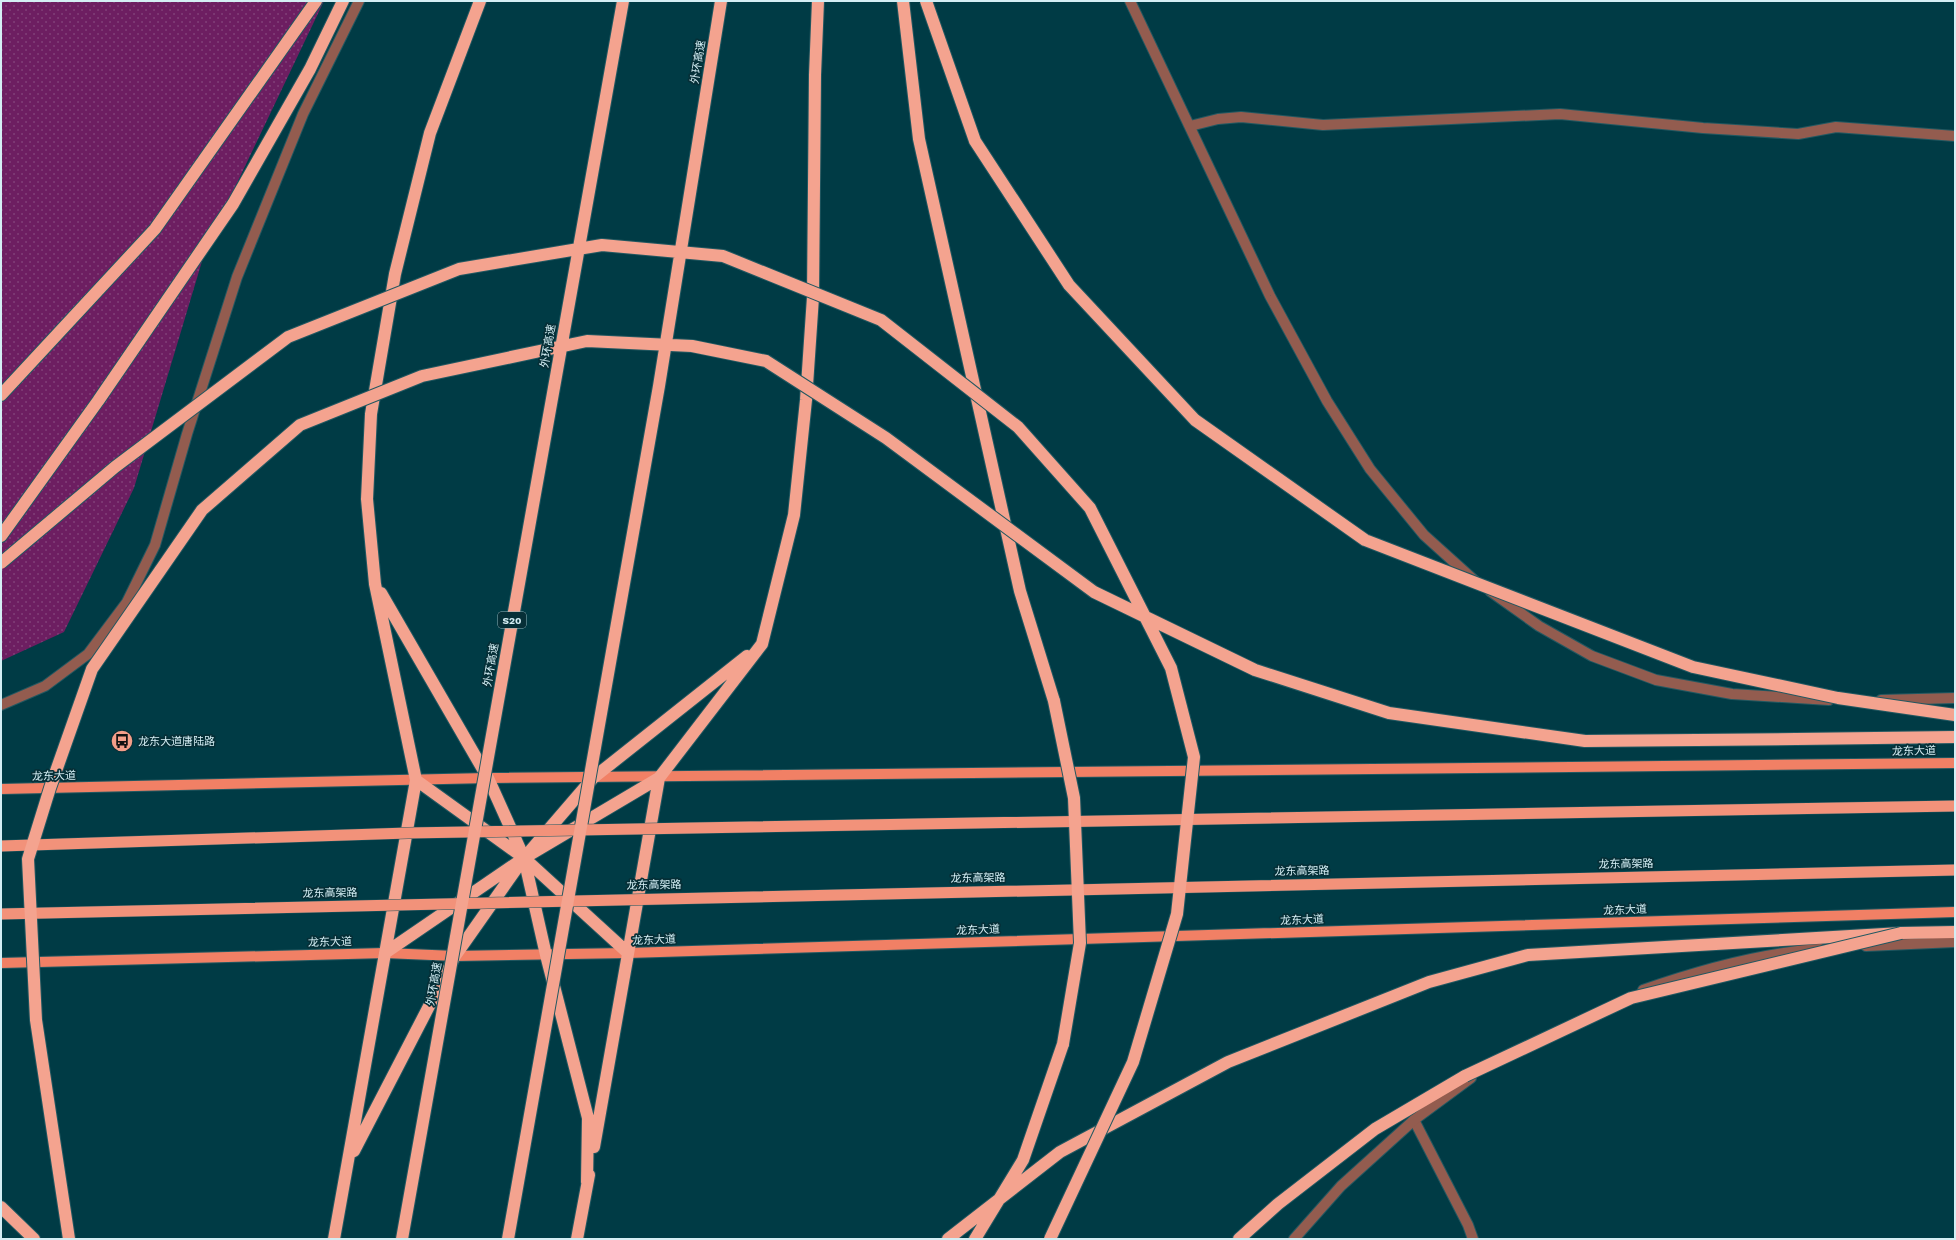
<svg xmlns="http://www.w3.org/2000/svg" width="1956" height="1240" viewBox="0 0 1956 1240" font-family="'Work Sans','Noto Sans SC',sans-serif">
<defs>
<pattern id="green-dots" width="8" height="8" patternUnits="userSpaceOnUse"><rect width="8" height="8" fill="#6d1e61"/><path d="M2 2h.1M6 6h.1" fill="none" stroke="#813f78" stroke-width="1.8" stroke-linecap="round"/></pattern>
</defs>
<rect width="100%" height="100%" fill="#003b45"/>
<path fill="url(#green-dots)" d="M1,1H324L206,248L134,488L64,632L1,661Z"/>
<g fill="none" stroke-linecap="round" stroke-linejoin="round">
<g stroke="#225861" stroke-width="12">
<path id="minor" d="M1130,1L1270,296L1327,401L1370,469L1424,535L1475,581
M1190,126L1218,119L1241,117L1323,125L1560,114L1703,128L1798,134L1836,127L1955,136
M1490,591L1539,626L1592,656L1656,680L1732,694L1829,700
M1881,700L1955,698
M1,705L45,686L88,654L127,602L155,545L187,434L237,277L303,114L359,1
M1414,1120L1468,1225L1473,1239"/>
</g>
<g stroke="#225861" stroke-width="12">
<path id="tertiary" d="M1866,946L1955,942
M1643,990C1700,970 1760,953 1820,949
M1294,1239L1341,1186L1414,1120L1471,1078"/>
</g>
<g stroke="#225861" stroke-width="12">
<path id="primary" d="M1,789L488,778L1955,763
M1,963L385,953L455,956L628,953L1955,912"/>
</g>
<g stroke="#225861" stroke-width="14">
<path id="motorway" d="M903,1L919,139L1020,591L1054,701
M1,395L155,229L316,1
M1,536L98,401L233,204L310,69L343,1
M381,593L488,778L524,858L546,955L588,1118L587,1182
M1796,739L1955,737
M416,780L524,858L628,953
M531,850L593,778L747,656
M385,953L524,858L659,778L762,644L794,515L806,400L813,297L815,75L818,1
M594,1147L659,778
M354,1151L455,956L519,865
M1,1207L34,1239
M334,1239L416,780L375,584L367,499L371,414L395,274L430,133L480,1
M577,1239L589,1175
M948,1239L1060,1152L1228,1062L1429,982L1528,955L1901,933L1955,932
M975,1239L1023,1160L1063,1044
M1239,1239L1278,1204L1375,1129L1465,1076"/>
</g>
<use href="#minor" stroke="#935c4f" stroke-width="10"/>
<use href="#tertiary" stroke="#935c4f" stroke-width="10"/>
<use href="#primary" stroke="#f18065" stroke-width="10"/>
<use href="#motorway" stroke="#f4a38f" stroke-width="12"/>
<g stroke="#225861" stroke-width="12" stroke-linecap="butt">
<path id="trunk-bridge" d="M1,846L408,833L1955,806
M1,914L1955,870"/>
</g>
<g stroke="#225861" stroke-width="14" stroke-linecap="butt">
<path id="motorway-bridge" d="M926,1L975,141L1069,285L1195,420L1365,540L1693,667L1838,698L1955,715
M1,563L115,467L288,337L459,269L602,245L723,256L881,320L1018,427L1090,508L1171,668L1194,757L1177,914L1133,1062L1050,1239
M1054,701L1074,798L1080,943L1063,1044
M1465,1076L1631,998L1901,933
M69,1239L36,1020L28,859L50,788L92,669L202,510L300,425L422,376L587,341L692,346L766,361L886,438L1094,592L1255,670L1389,713L1585,741L1796,739
M402,1239L623,1
M508,1239L659,386L721,1"/>
</g>
<use href="#trunk-bridge" stroke="#f2927a" stroke-width="11"/>
<use href="#motorway-bridge" stroke="#f4a38f" stroke-width="12"/>
</g>
<defs>
<g id="bus-disc" transform="scale(1.15)"><circle r="9.5" fill="#f49e89" stroke="#062f37"/><path d="M-5-6H5V4H4V6H2V4H-2V6H-4V4H-5ZM-3.5-4V0h7V-4ZM-3.5 1.2v1.5H-2V1.2ZM2 1.2v1.5H3.5V1.2Z" fill="#111"/></g>
</defs>
<g fill-rule="evenodd">
<use href="#bus-disc" x="122" y="741"/>
</g>
<g text-anchor="middle" dominant-baseline="central" stroke-width="3.5" stroke-linejoin="round" paint-order="stroke">
<rect fill="#062f37" stroke="#96b5bb" stroke-width="1" x="498" y="612" width="28" height="16" rx="3"/>
<g font-size="10" font-weight="bold" fill="#d4eef4">
<text x="512" y="620">S20</text>
</g>
<g font-size="11" fill="#d4eef4" stroke="#062f37">
<text transform="translate(698 62) rotate(-81)">外环高速</text>
<text transform="translate(548 346) rotate(-80)">外环高速</text>
<text transform="translate(491 665) rotate(-80)">外环高速</text>
<text transform="translate(1914 751) rotate(-1)">龙东大道</text>
<text transform="translate(54 776) rotate(-1)">龙东大道</text>
<text transform="translate(1626 864) rotate(-1)">龙东高架路</text>
<text transform="translate(1302 871) rotate(-1)">龙东高架路</text>
<text transform="translate(978 878) rotate(-1)">龙东高架路</text>
<text transform="translate(654 885) rotate(-1)">龙东高架路</text>
<text transform="translate(330 893) rotate(-1)">龙东高架路</text>
<text transform="translate(1625 910) rotate(-2)">龙东大道</text>
<text transform="translate(1302 920) rotate(-2)">龙东大道</text>
<text transform="translate(978 930) rotate(-2)">龙东大道</text>
<text transform="translate(654 940) rotate(-2)">龙东大道</text>
<text transform="translate(330 942) rotate(-1)">龙东大道</text>
<text transform="translate(434 984) rotate(-80)">外环高速</text>
</g>
<g font-size="11" fill="#d4eef4" stroke="#062f37" text-anchor="start">
<text x="138" y="741">龙东大道唐陆路</text>
</g>
</g>
<rect width="1956" height="1240" fill="none" stroke="#d4eef4" stroke-width="4"/>
</svg>
